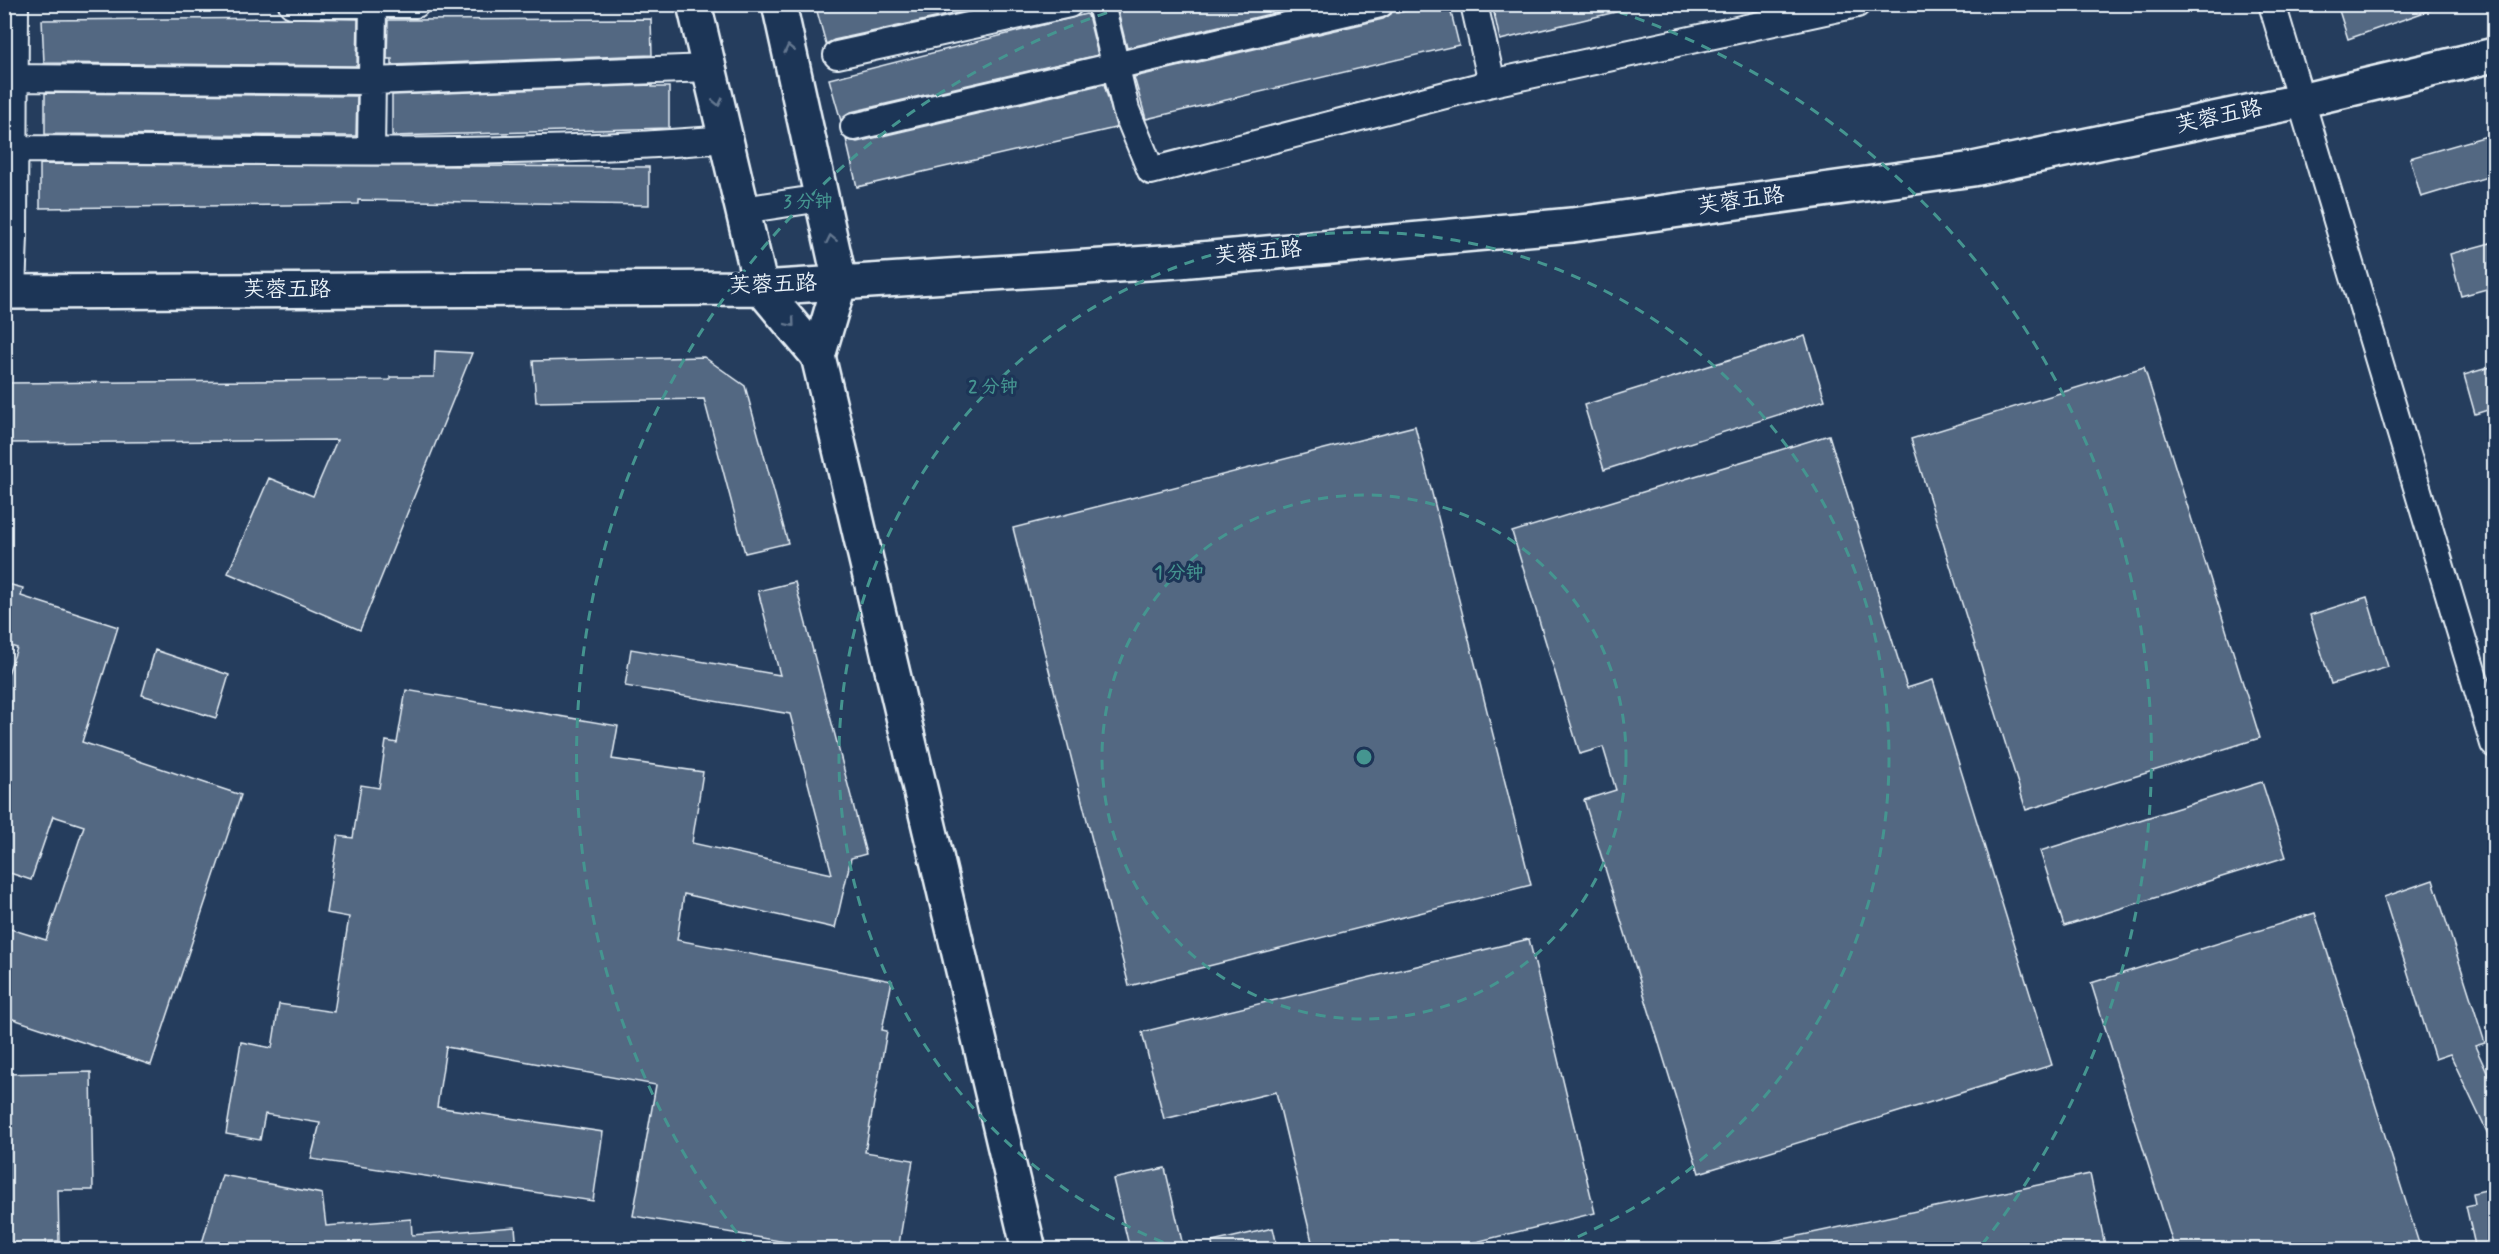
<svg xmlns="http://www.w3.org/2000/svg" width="2499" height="1254" viewBox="0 0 2499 1254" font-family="Mynerve,'LXGW WenKai TC',sans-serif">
<rect width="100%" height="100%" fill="#253d5d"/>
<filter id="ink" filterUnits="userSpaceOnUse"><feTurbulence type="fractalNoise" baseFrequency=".0167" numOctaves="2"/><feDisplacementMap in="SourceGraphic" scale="12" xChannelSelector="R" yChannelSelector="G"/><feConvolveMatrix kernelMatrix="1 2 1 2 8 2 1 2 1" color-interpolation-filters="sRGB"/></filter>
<g filter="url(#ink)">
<path fill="#536782" stroke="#e8f1f8" stroke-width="1.5" d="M815,4H967V11L834,40L826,44Z
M1132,4H1312L1127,48L1117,8Z
M1395,4L1397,13L1432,4H1449L1459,45L1146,119L1134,77L1383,19L1391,14Z
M1492,4H1619L1620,11L1500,40Z
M2337,4H2438L2439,7L2348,39Z
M1086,14L1088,15L1098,55L851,112L841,121L829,79Z
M286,18L358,19L357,66L44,63L42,20Z
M651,19L652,55L392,65V59H387L388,20Z
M1104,84L1116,126L1115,128L857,187L846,139L857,142Z
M652,85V87H669V128L392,136V95Z
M45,93L357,96L356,136L45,134Z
M2494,134V175L2421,197L2410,158Z
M40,164L649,167V205L358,200V204L40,208Z
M2494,242V287L2461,296L2450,254Z
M1805,336L1825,400L1604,470L1584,405Z
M435,351L472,353L360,630L228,573L269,478L313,496L337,440L4,443V383L390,380V377H434Z
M704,357L745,386L788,543L745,553L704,399L536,402L533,361Z
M2494,366V408L2475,414L2464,375Z
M2144,367L2260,738L2026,810L1911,439Z
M1415,426L1531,885L1129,986L1013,528Z
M1829,435L1907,688L1933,680L2052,1065L1699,1173L1584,800L1616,790L1603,747L1580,754L1512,532Z
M795,582L866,854L851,858L835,928L684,894L677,940L892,981L882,1030L887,1031L865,1152L913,1160L898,1250H832L633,1216L656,1085L446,1047L437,1107L603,1132L593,1201L311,1159L320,1123L265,1114L260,1140L226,1134L241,1042L272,1048L279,1004L334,1012L349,917L326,913L338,836L353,838L361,785L379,788L386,741L397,743L406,690L618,726L612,759L703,772L692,843L832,874L790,714L625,686L631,649L780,675L758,591Z
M4,583L23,588L21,596L118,627L82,742L241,795L151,1065L4,1016V927L46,940L84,826L53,816L31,880L4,871V685L17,648L4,644Z
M2367,597L2388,667L2331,684L2310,615Z
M155,650L229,675L216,718L142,695Z
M2262,782L2286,857L2064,926L2040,851Z
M2433,880L2485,1043L2475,1046L2494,1088V1147L2450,1054L2435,1059L2384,897Z
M2315,913L2421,1250H2175L2091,983Z
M1529,939L1595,1213L1443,1250H1314L1276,1092L1164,1119L1142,1032Z
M91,1072L93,1190H58L59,1241H46L47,1250H4V1074Z
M1165,1168L1184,1250H1130L1113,1179Z
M2090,1174L2106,1250H1771L1770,1242Z
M222,1175L322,1194L326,1226L411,1219L412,1235L515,1227L517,1250H200Z
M2494,1188V1250H2476L2466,1206L2475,1204L2473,1193Z
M1273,1228L1278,1250H1213L1212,1242Z"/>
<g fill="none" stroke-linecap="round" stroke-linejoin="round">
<g stroke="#e8f1f8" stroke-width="30">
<path id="minor" d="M292,4H416
M1101,4L1126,110L1151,171L1492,83L1857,4
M1474,4L1492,83
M2272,4L2494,744
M837,55L1069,4
M4,78L372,81L709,68
M854,127L1380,4
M4,149C244,149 488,159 726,139
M371,151L373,4
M743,210L822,198
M12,292L14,236L15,4"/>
</g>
<g stroke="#e8f1f8" stroke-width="38">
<path id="tertiary" d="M694,4L761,288L818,356
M779,4L840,282L818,356
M4,292L761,288L1179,261L1572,225L1973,169L2300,101L2494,55"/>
</g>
<g stroke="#e8f1f8" stroke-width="38">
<path id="secondary" d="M818,356L1029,1250"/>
</g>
<use href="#minor" stroke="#1d3557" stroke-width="26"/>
<use href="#tertiary" stroke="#1d3557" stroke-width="33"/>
<use href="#secondary" stroke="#1d3557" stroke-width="33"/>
</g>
<defs><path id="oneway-chevron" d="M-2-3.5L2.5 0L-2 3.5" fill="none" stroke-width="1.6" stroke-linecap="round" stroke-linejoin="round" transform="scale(1.5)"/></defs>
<g stroke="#64778f">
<use href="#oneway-chevron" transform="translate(789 49) rotate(-103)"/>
<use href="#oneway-chevron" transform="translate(718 102) rotate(77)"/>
<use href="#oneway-chevron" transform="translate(831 239) rotate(-102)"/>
<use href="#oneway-chevron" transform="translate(791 323) rotate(50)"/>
</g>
</g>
<g fill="none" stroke="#459590" stroke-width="3" stroke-dasharray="10 8">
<circle cx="1364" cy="757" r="262"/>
<path d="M1180 1249A525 525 0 1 1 1548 1249"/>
<path d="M748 1247A787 787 0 0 1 1127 6M1601 6A787 787 0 0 1 1980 1247"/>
</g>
<g text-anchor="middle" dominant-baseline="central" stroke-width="6" stroke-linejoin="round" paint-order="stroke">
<g font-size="22" fill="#e8f1f8" stroke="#1d3557">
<text transform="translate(2219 117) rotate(-12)">芙蓉五路</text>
<text transform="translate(1741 201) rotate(-8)">芙蓉五路</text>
<text transform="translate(1258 253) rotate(-5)">芙蓉五路</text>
<text transform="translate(773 285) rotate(-2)">芙蓉五路</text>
<text x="287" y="290">芙蓉五路</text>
</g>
</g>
<circle cx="1364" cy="757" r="9" fill="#459590" stroke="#1d3557" stroke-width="3"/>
<g font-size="18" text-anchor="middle" font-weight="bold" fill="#459590" stroke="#1d3557" stroke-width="6" stroke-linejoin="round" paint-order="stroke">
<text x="808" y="207">3 分钟</text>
<text x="993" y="392">2 分钟</text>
<text x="1179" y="578">1 分钟</text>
</g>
<rect width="2499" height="1254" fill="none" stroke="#1d3557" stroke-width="24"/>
<rect x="12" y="12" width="2475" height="1230" fill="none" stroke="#e8f1f8" stroke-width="2" filter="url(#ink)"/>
</svg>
